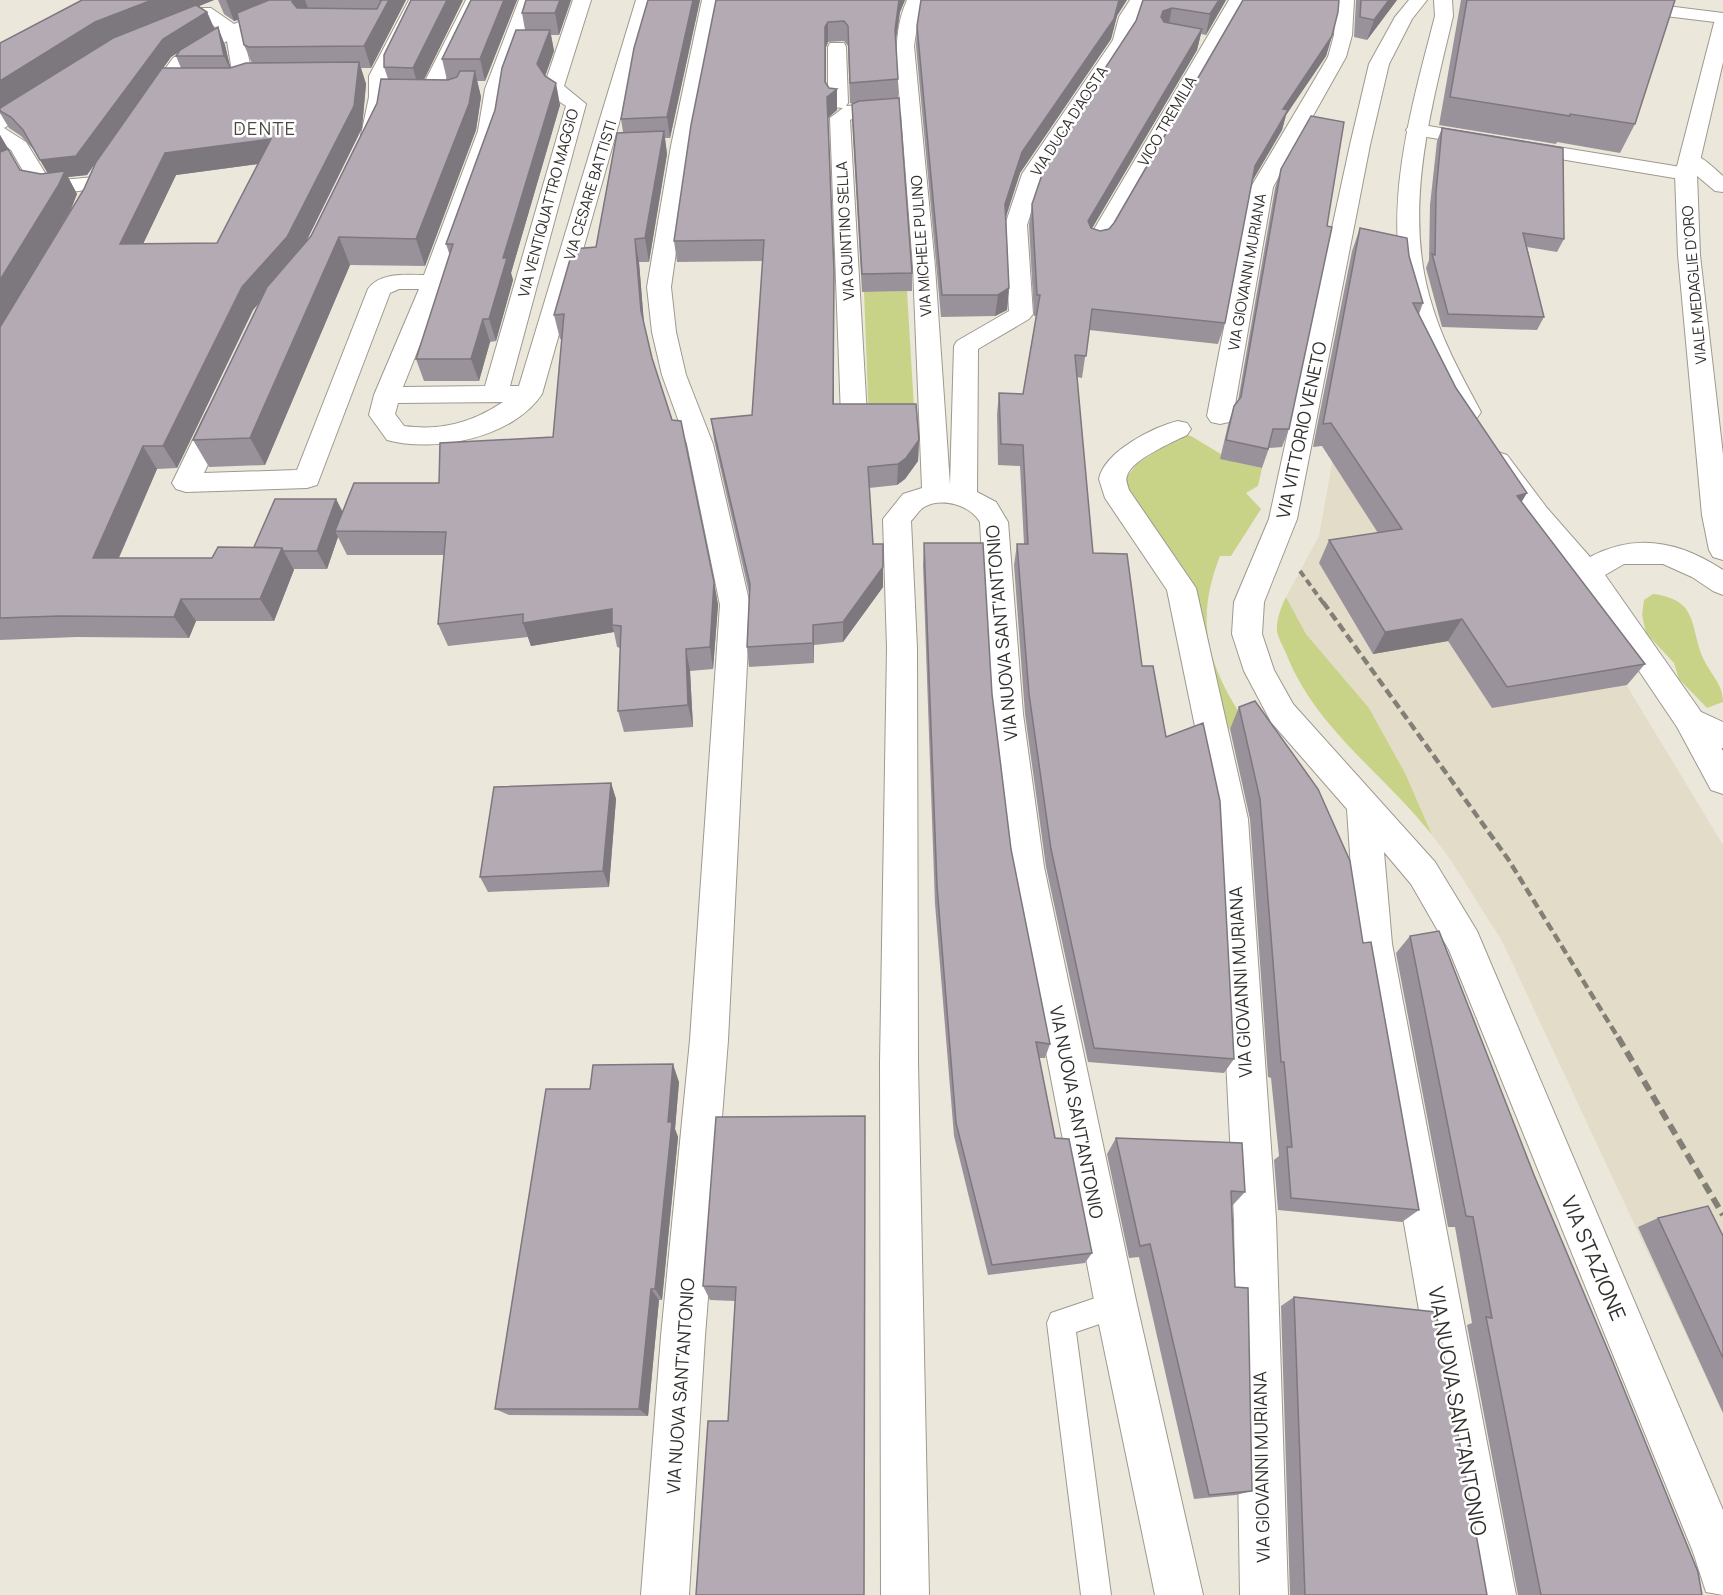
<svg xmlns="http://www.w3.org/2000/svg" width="1723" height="1595" viewBox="0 0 1723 1595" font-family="Manrope,sans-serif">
<rect width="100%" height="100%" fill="#ece7db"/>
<path fill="#e3dcc9" d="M1335,446L1503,518L1627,686L1723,845V1414L1502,941L1450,859L1432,835L1406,775L1369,708L1306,634L1286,597L1319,536Z"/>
<path fill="#c9d388" d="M907,291L915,425H869L864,292Z
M1183,434L1191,436L1234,462L1262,468L1258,486L1246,493L1261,509L1231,556H1220C1194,622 1208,666 1246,723L1228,729L1184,570L1171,558L1127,494L1126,478L1137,464Z
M1653,594C1700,600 1689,627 1704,660C1711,675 1723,684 1723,702L1707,708L1679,679L1674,663L1646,633L1642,615L1644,600Z
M1286,597L1306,634L1369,708L1406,775L1432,835C1384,774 1314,727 1286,653C1283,647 1279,639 1277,632C1276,620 1281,607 1286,597Z"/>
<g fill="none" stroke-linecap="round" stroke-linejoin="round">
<g stroke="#9e998e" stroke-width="2">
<path id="lane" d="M1116,1291L1126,1295L1130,1305L1126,1315L1076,1332L1111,1595H1081L1047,1323L1051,1313Z"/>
</g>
<g stroke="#9e998e" stroke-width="2">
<path id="street" d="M292,0H317L314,4L243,33L251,68L257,71L286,73L289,77L286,81C269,85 243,86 232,71L227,41L187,66L156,109H142L139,105L173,58L219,30L196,12L199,8H211L234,24Z
M409,0H427L389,76V97L381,135L378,139H364L361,135L369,97V76Z
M466,0H484L444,83L472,85L475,89L472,93H424L421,89Z
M519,0H537L505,89L498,131L445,282L403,387L485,386L566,106L551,96L544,86L573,0H591L564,86L586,104L510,386H519L636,0H654L542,394C513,438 435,453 387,440L369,415L374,395L419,289H399L390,293L317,485L307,488L186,492L176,489L172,483L206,413L210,407L219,405L228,407L232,413L204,473L297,470L368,289C380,272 406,275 424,275L478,131L485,89ZM503,402C471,423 442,431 404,426L395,414L398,403Z
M702,0H720L691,146L671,287L676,332L686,375L713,444L750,605L728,1040L705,1336L689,1595H641L661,1336L690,1040L720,605L687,444L662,375L652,332L647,287L671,146Z
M907,0H925L919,13L914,46L935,267L950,485L954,346L957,341L1009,311L1005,225L1022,174L1113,40L1119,17L1130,0H1155C1151,5 1147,4 1143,8C1135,15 1134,30 1131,40L1044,174L1027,225L1033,314L1029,319L978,349L977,492L996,502L1008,522L1023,714L1044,867L1137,1305L1203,1595H1155L1095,1305L1010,867L991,714L980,522C970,505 942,497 924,507C919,510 915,517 911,521L917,648L918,1063L929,1595H881L880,1063L887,648L883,519L903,494L922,488L913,267L901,113L858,116L850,120L867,416L863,422L854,424L845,422L841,416L830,118L843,108L831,107L828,103V47L830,43H844L846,47L848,103L846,106L900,103C897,68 892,33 907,0Z
M1229,0H1247L1108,243L1105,248L1097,250L1089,248L1086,243Z
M1336,0H1354L1352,35L1346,57L1273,187L1233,416L1229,422L1220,424L1211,422L1207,416L1251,187L1328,57L1334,35Z
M1409,0H1427L1412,19L1389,64L1370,145L1297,519L1264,602L1262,634L1274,670L1293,704L1435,862L1477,931L1723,1510V1595L1706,1592L1693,1552L1449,950L1411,884L1384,852L1392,944L1516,1595H1468L1356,944L1347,809L1271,722L1244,671L1232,634L1234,602L1269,519L1350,145L1369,64L1395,17Z
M1566,0H1619L1723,13V23L1575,5L1569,4Z
M42,91L49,93L52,97L49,101L4,128L26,142L50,181L95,177L103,178L106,183L103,188L54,194L34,190L11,150L0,142V114L35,93Z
M1416,124L1687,168L1679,159L1682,155C1698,150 1711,166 1723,176V192L1715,191L1696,175L1693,178L1686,180L1409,134L1406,130L1409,126Z
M1178,421L1187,423L1191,429L1187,435C1173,442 1131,460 1127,476C1125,480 1128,486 1129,490L1196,588L1248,819L1276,1219L1288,1595H1240L1234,1219L1214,819L1167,590L1105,498L1099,479C1104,452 1153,427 1178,421Z
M1688,706L1723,722V748C1708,750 1679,731 1672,718L1677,709Z"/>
</g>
<g stroke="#9e998e" stroke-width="2">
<path id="secondary" d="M1434,0H1452L1453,16C1432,106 1404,203 1429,295C1440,337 1461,375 1481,412L1477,418L1468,420L1459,418L1455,412C1435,374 1415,336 1405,295C1383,202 1412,105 1435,16Z
M1723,18V62L1697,174L1700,255L1723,455V560L1713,557L1709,550L1702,515L1678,255L1675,174L1714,23L1717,19Z
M1498,452L1507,455L1547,508L1590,557C1636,532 1681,542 1723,570V595L1713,591L1692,577L1663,564H1624L1605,575L1699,709L1723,751V794L1711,790L1677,727L1577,579L1527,522L1489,467L1485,461L1489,455Z"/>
</g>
<use href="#lane" fill="#fff" fill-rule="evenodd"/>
<use href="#street" fill="#fff" fill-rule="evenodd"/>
<use href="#secondary" fill="#fff" fill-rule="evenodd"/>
<path stroke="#827f77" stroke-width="4" stroke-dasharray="7 4" stroke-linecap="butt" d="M1300,571L1324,604"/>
<path stroke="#827f77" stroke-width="4.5" stroke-dasharray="9 4.5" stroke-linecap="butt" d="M1323,602L1508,859L1619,1039"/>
<path stroke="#827f77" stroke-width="6" stroke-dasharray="11 6" stroke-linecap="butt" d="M1618,1037L1723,1215"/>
</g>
<path fill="#9a929b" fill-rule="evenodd" d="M82,0H214L199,6L207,12L214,29L225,45L230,68L252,63L244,45L239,20L234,21L224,14L218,0H406L371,68H361L366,84L362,128L306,242L311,236L377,103L388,79L384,67L463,0L424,79L447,80L442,59L471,0H517L485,81H477L481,97L476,130L425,266L350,265L265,465L209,467L193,440L260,302L253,310L177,468L157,469L119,558H212L254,547L336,499L343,512L439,483L553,437L562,339H560L554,315L596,247L623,132L621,119L700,0L670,138H665L667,154L649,262H639L644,326L652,358L714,582L718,605L713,669L690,671L693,727L624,732L618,711L620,648L617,647L614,632L531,646L528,637L448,646L438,624L444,555H347L338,537L327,569H294L274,621H196L189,638L77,637L0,640V135L20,170L41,174L48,173L33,149L21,136L9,128L0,113V43ZM178,52L176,56L181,68H163L171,57ZM95,163L84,189L13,306L71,209L77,194L68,177L87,175ZM258,164L217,243L143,244L176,175Z
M571,0L559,35H551L554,51L545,76L560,105L511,273L513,280L496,341L490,342L479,381H424L416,359L450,256L446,244L525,30L522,13Z
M716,0H905L900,12L896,42L898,79V98L912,273V291L862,292L852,121V104L854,103H850L848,46L844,41L828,42L826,47V83L837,110L828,118L834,292V404L919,440L918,461L905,479L897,485L869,488L873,544L883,587L843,642L814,645V663L749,667L747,647L749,593L714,440L711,419L752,415L763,261L677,262L674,241Z
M1143,0H1226L1206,35L1201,34L1197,50L1092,228L1100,231L1109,229L1332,36L1326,56L1286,115L1282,130L1251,182L1225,323L1218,344L1089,330L1082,378L1077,377L1093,553L1142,666L1166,737L1234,1059L1224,1073L1088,1062L1046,867L1025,714L1014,565L1017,544H1024L1020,466L998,465L997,414L999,393L1023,394L1036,316H1034L1029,225L1032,204L1136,21Z
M1356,0H1397L1367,40L1354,37Z
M1461,0H1675L1635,124L1620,153L1557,142L1556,144L1439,125Z
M1117,16L1111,39L1020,173L1006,217L1009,288L1007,310L995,316L941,317L916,46L917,26Z
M1442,128L1564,239L1557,252L1527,247L1544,317L1537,330L1442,327L1426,268L1429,260L1430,205L1437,141Z
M1281,169L1289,429L1282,447L1269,448L1262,468L1220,459L1228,425L1234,406L1238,401L1275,188Z
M1360,228L1423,303L1419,314L1456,388L1521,502L1645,664L1627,685L1492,708L1448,641L1373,654L1319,563L1329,540L1378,533L1322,446L1313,447L1352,251Z
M924,543L992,694L1011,849L1050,1044L1045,1058H1039L1055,1138L1092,1253L1085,1263L988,1275L954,1136L935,904L923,565Z
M1239,707L1363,943L1419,1210L1402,1222L1278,1210L1274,1160L1279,1156L1271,1078L1268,1077L1250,819L1230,729Z
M611,783L616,799L609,887L488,892L480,877Z
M1410,936L1534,1175L1702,1595H1518L1467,1325L1472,1323L1455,1227H1448L1396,953Z
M679,1082L675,1129L678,1137L662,1300H659L648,1416L509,1415L495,1409L590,1089Z
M716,1117L864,1595L728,1421L735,1301L710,1300L703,1286Z
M1116,1138L1245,1192L1232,1206L1235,1287L1252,1491L1236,1495L1194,1499L1139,1257L1129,1258L1107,1154Z
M1658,1218L1723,1236V1413L1638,1227Z
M1294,1297L1487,1595H1290L1281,1306Z"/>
<path fill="#7d777e" d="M152,0H214L106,44L0,111V81L95,22Z
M226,0H286L234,21Z
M293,0H305L311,16L300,23L292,2Z
M389,0H406L371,68L364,46Z
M447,0H463L419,90L413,68Z
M504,0H517L485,81L480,59Z
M560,0H571L559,35L555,13Z
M693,0H700L670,138L667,117Z
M899,0H905L900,12L894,50L895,30Z
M1119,0H1127L1117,16L1111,39L1020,173L1003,225L1005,204L1022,152Z
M1219,0H1226L1206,35L1210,14Z
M1389,0H1397L1367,40L1374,20Z
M1172,8L1168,28L1161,17L1163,11Z
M207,12L215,30L171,57L87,175L68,177L77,194L71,209L0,328V280L51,179L40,160L163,39Z
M828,22V42L826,47V103L825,27Z
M218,27L225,45L232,74L224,56Z
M1202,29L1197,50L1084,242L1088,221Z
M550,30L554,51L542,85L537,64Z
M1332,36L1326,56L1286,115L1282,130L1249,187L1255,166L1283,109Z
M359,62L366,84L362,128L297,260L253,310L177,468L163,446L242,287Z
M475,71L481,97L476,130L425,266L416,239Z
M556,83L560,105L511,273L513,280L496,341L489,319L503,258Z
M837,89V110L828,118L827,97Z
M664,131L667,154L649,262L645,238Z
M0,135L12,155L0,163Z
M271,139L280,161L176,175L132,267L120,244L165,153Z
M339,237L350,265L265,465L250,438Z
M635,239L639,262L645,335L641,311Z
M834,271V425L833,404Z
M1009,288L1007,310L995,316L998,295Z
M483,319L490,342L479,381L471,359Z
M919,440L918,461L905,479L897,485L898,464Z
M143,446L157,469L109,580L93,558Z
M1527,493L1513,516L1517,496Z
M336,499L345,518L335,531L338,537L327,569L317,551Z
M282,548L294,570L274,621L260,599Z
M883,567V587L843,642V622Z
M714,582L718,605L713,669L710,647Z
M181,599L196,621L189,638L174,617Z
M612,609V625L614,632L531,646L523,623Z
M1462,619L1448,641L1373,654L1385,632Z
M813,625L814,645V663L813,643Z
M686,649L690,671L693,727L688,705Z
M611,783L616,799L609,887L603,871Z
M673,1064L679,1082L675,1129L678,1137L662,1300L655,1289L668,1122Z
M651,1289L659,1300L648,1416L639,1409Z"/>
<path fill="#b3aab4" stroke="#7d777e" stroke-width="1.5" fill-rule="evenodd" d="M82,0H152L95,22L0,81V43Z
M269,0H293L292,2L297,8L377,9L381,1L380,0H389L364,46L249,47L244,45L237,13Z
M411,0H447L413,68L384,67V55Z
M471,0H504L480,59H442Z
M526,0H560L555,13H522Z
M648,0H693L667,117L621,119L634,48Z
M716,0H899L895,30L898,79L850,83L848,26L844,21L828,22L825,27V82L829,88L837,89L827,97L834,271L833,404H916L919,440L906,458L898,464L868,467L873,544H883V567L843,622L813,625V643L747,647L750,584L711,419L752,415L764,240L674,241L691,125Z
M921,0H1119L1114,19L1022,152L1005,204L1009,288L998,295H942L917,26Z
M1143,0H1219L1210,14L1172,8L1163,11L1161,17L1164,22L1202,29L1088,221L1091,228L1100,231L1109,229L1114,223L1243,0H1339L1338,12L1332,36L1283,109L1288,110L1255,166L1225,323L1092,309L1086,356L1075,355L1093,553L1127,554L1142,666H1153L1166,737L1203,723L1220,801L1234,1059L1094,1048L1051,849L1029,694L1017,544H1028L1023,445L1001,444L999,393L1023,394L1040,295H1037L1032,204L1049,154L1136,21Z
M1361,0H1389L1374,20L1360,17Z
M1467,0H1675L1635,124L1570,114V116L1450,97Z
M196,5L207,12L163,39L76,156L40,160L23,130L11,117L0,111V108L113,38Z
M218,27L224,56H176L180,50Z
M516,30H550L537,64L545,76L556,83L503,258H507L489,319H483L471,359H416L453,244H446L495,110L502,68Z
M359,62L354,106L287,237L242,287L163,446H143L93,558H212L218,547L282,548L260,599H181L174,617L60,616L0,618V327L84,189L96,162L162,68H230L246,63ZM271,139L217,243L120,244L165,153Z
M460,71H475L469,104L416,239L339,237L250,438L193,440L267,287L311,236L377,103L381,79L448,80L457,77Z
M899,98L912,273L862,274L852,104L859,101Z
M1311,116L1344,122L1327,226L1332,227L1289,429H1273L1268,449L1226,440L1234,406L1241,397L1281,169Z
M1442,128L1563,148L1564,239L1523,233L1544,317L1448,314L1432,254L1435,255L1436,192Z
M664,131L645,238L635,239L641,311L652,358L672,420L681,421L714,582L710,647L686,649L688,705L618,711L621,626L612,625V609L523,623V614L438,624L446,532L335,531L354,483H439L440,443L553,437L564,314L554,315L573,249L596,247L617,133Z
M8,149L20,170L41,174L65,171L58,186L0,280V152Z
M1360,228L1407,238L1409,256L1423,303H1413L1456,388L1527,493L1517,496L1645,664L1507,687L1462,619L1385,632L1329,540L1402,529L1331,423L1323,424Z
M275,499H336L317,551H283L282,548L254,547Z
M924,543H983L992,694L1011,849L1050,1044L1036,1042L1055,1138L1069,1139L1092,1253L992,1265L956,1123L937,886Z
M1255,701L1318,789L1350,861L1363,943L1371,942L1419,1210L1291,1198L1287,1147H1292L1284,1062H1281L1260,799L1239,707Z
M611,783L603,871L480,877L494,787Z
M1439,931L1534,1175L1610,1355L1698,1572L1702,1595H1541L1486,1317L1492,1318L1473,1217L1466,1216L1410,936Z
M673,1064L668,1122H672L655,1289H651L639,1409H495L546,1089H590L593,1065Z
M865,1116L864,1595H696L708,1421H728L736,1287L703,1286L716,1117Z
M1116,1138L1242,1143L1245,1192L1231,1191L1235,1287L1248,1288L1252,1491L1209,1495L1150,1244L1140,1246Z
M1708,1206L1723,1236V1358L1658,1218Z
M1294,1297L1436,1312L1487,1595H1305Z"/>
<g text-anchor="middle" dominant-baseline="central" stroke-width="5" stroke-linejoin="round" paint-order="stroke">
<g font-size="15" fill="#33312d" stroke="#fff">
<text transform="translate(1069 121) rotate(-57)">VIA DUCA D'AOSTA</text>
<text transform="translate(1167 121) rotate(-60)">VICO TREMILIA</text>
<text transform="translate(590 190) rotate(-73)">VIA CESARE BATTISTI</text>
<text transform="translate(548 203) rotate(-75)">VIA VENTIQUATTRO MAGGIO</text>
<text transform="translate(845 231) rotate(-93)">VIA QUINTINO SELLA</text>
<text transform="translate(921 246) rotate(-94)">VIA MICHELE PULINO</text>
<text transform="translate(1247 272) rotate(-80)">VIA GIOVANNI MURIANA</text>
<text transform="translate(1694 285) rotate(-95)">VIALE MEDAGLIE D'ORO</text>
</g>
<g font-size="18" letter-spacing="1.5" fill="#4b473e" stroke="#fff">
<text x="265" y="128">DENTE</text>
</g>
<g font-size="18" fill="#33312d" stroke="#fff">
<text transform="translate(1301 430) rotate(-78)">VIA VITTORIO VENETO</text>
<text transform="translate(1001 633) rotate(-95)">VIA NUOVA SANT'ANTONIO</text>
<text transform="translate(1240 982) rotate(-93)">VIA GIOVANNI MURIANA</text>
<text transform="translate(1077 1112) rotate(79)">VIA NUOVA SANT'ANTONIO</text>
<text transform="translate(680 1386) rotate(-86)">VIA NUOVA SANT'ANTONIO</text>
<text transform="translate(1261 1467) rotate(-91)">VIA GIOVANNI MURIANA</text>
</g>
<g font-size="21" fill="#33312d" stroke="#fff">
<text transform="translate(1594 1258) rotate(67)">VIA STAZIONE</text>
<text transform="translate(1458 1411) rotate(80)">VIA NUOVA SANT'ANTONIO</text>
</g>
</g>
</svg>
